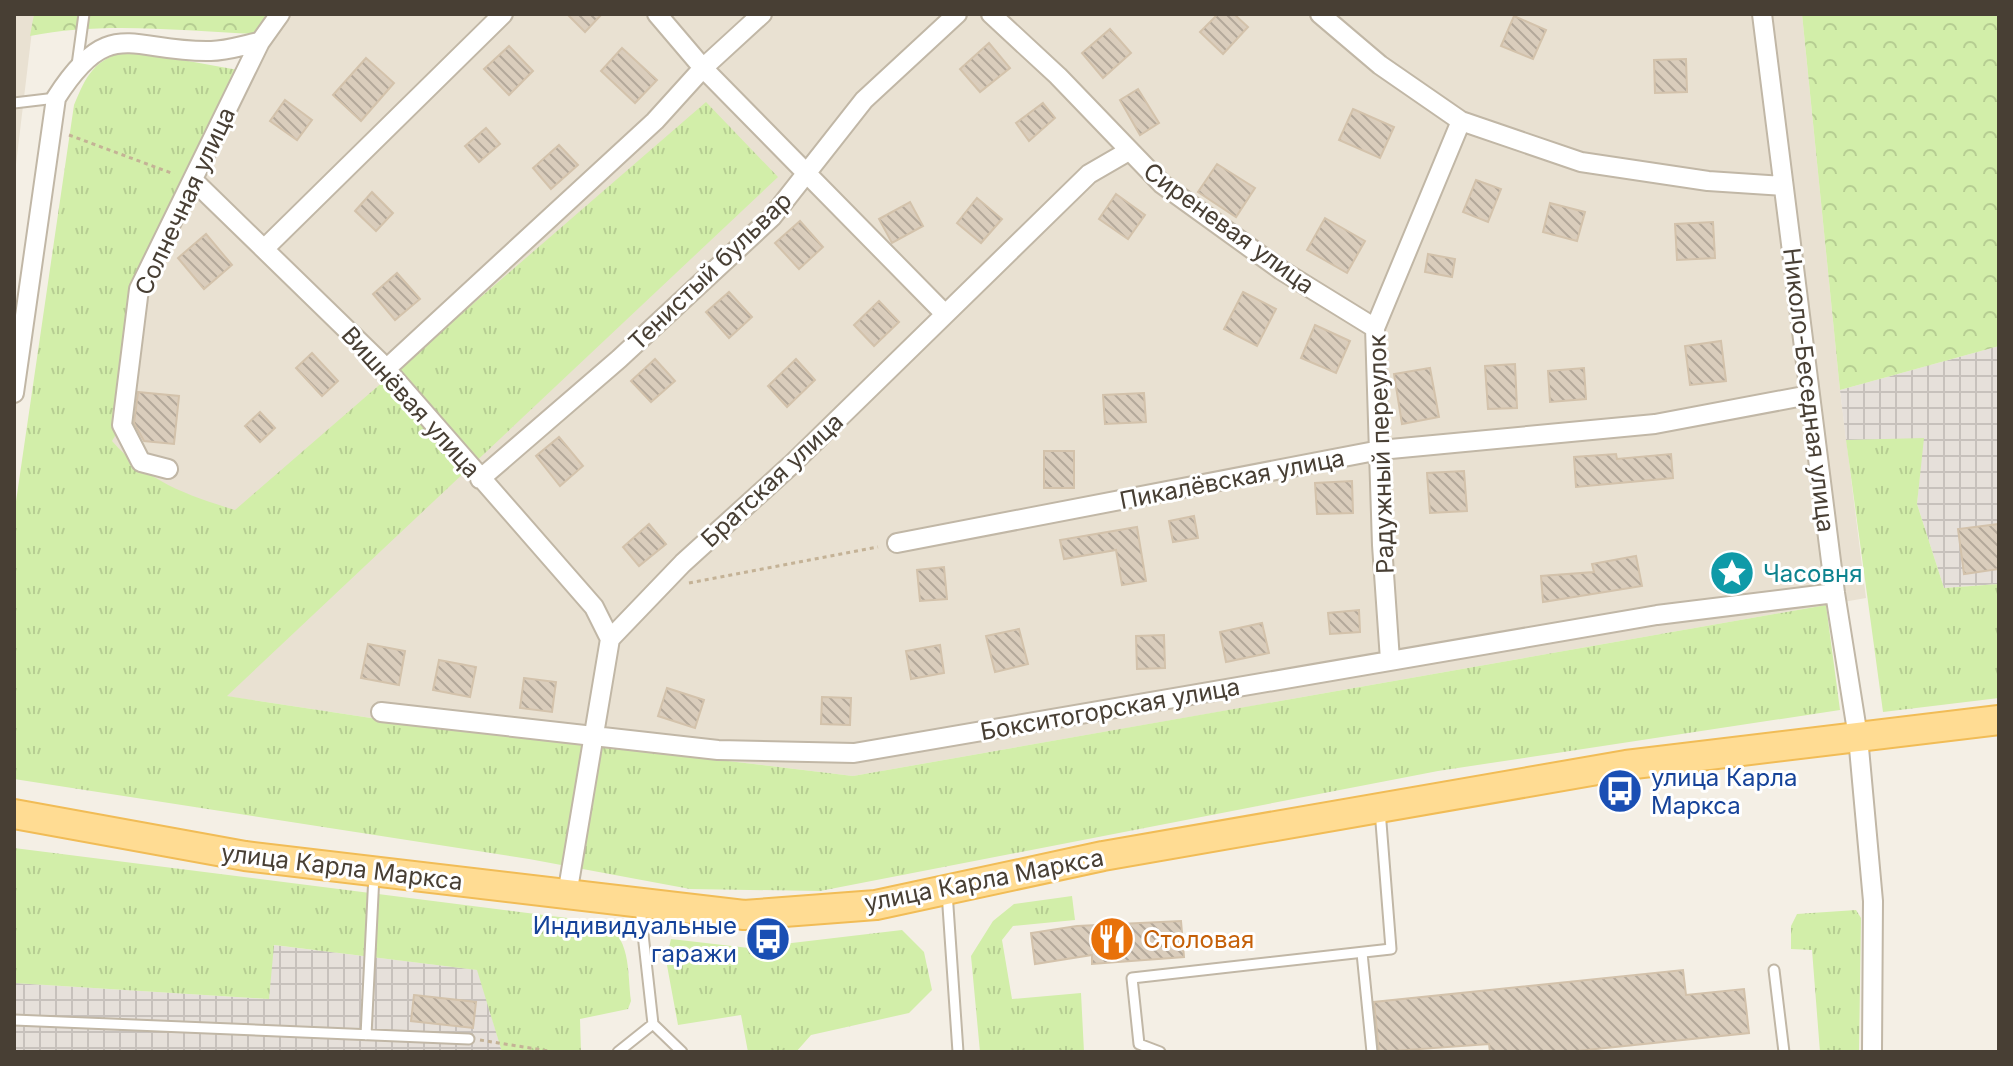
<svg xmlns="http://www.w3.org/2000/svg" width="2013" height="1066" viewBox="0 0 2013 1066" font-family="Inter,sans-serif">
<defs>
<pattern id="industrial-grid" width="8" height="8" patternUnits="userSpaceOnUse" patternTransform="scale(2)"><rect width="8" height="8" fill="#e6e0da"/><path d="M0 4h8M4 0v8" fill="none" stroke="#c7c1bc"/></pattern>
<pattern id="grass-tufts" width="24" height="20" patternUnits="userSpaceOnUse" patternTransform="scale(2)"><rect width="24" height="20" fill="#d2eea9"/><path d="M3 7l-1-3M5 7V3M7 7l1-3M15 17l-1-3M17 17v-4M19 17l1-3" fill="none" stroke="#b6cd92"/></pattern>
<pattern id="forest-crowns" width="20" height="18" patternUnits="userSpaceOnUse" patternTransform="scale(2)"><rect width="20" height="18" fill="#d2eea9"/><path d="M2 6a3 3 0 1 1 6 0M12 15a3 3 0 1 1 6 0" fill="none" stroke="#b6cd92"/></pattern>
<pattern id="building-back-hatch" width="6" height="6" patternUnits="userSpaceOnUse" patternTransform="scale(2)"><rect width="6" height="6" fill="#dacdbc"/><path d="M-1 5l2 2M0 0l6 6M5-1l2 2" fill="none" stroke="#b3a89a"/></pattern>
</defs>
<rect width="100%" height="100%" fill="#f4efe5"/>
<path fill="#e9e1d2" d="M14,14H34L14,181Z
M266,14H1802L1840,390L1866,598L853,776L371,718L225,696L83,485L122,425L134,304L161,225Z"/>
<path fill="url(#industrial-grid)" d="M1999,346V584L1944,588L1917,504L1923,439L1846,440L1840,390Z
M273,945L478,970L502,1052H14V983L268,999Z"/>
<path fill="url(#grass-tufts)" d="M127,50L238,70L134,304L122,425L112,441C147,481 186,495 235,510L706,102L778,177L227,696L371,718L853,776L1826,605L1840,710L1438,771L820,891L690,889L529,859L14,779V515L74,105C87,73 94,61 127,50Z
M1924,438L1917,504L1944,588L1999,584V698L1883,712L1846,440Z
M14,848L599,922C632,934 627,971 631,1001L628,1009L580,1019L581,1052H502L477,970L274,945L269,999L14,983Z
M1072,896L1075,920L1013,926L1002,940L1012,999L1081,993L1084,1052H980L971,956L993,921L1014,904Z
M1856,910L1861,918L1859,1052H1820L1812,950L1791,949V926L1797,914Z
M902,930L924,952L932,990L909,1013L811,1035L796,1052H748L741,1015L678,1025L666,960L671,939L749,948Z"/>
<path fill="url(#forest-crowns)" d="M34,14H266L256,34C181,31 104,21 30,36Z
M1802,14H1999V346L1840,390Z"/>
<path fill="url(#building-back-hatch)" stroke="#d3c2ab" stroke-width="2" d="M567,14H602L585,32Z
M1218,14H1234L1248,27L1223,54L1200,32Z
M1514,16L1546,30L1533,59L1501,46Z
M1110,29L1131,53L1103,78L1082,53Z
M989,43L1010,68L980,92L960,69Z
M509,46L533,71L509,95L484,69Z
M622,48L657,80L635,103L601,71Z
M366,58L394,83L361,121L333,95Z
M1686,59L1687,92L1655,93L1654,60Z
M1138,89L1159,123L1140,135L1120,100Z
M285,100L312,120L297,140L270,121Z
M1043,103L1055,118L1029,141L1016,123Z
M1353,109L1394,127L1380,158L1339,140Z
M486,128L500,144L479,162L465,146Z
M559,145L578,165L551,189L533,168Z
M1217,164L1255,188L1236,217L1198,192Z
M1476,180L1501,189L1488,222L1463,212Z
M372,192L393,213L376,231L355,211Z
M1116,194L1145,215L1128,239L1099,219Z
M977,198L1002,219L981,243L957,223Z
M910,202L923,226L892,243L879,219Z
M1550,203L1585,212L1577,241L1543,232Z
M1325,218L1365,241L1347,273L1307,250Z
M800,221L823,247L799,269L775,243Z
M1713,222L1715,258L1677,260L1675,224Z
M206,234L232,265L204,289L178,258Z
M1428,254L1455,259L1452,277L1425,272Z
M397,273L420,299L395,320L373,294Z
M729,292L752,317L729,338L706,312Z
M1243,292L1276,309L1257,346L1224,329Z
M879,301L899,322L874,346L854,325Z
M1315,325L1350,341L1336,373L1301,358Z
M1721,341L1726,381L1690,385L1685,346Z
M312,353L338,381L322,396L296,368Z
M655,359L675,381L651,402L631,381Z
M796,359L815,380L787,407L768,386Z
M1515,364L1517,408L1488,409L1485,366Z
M1430,368L1439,417L1402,424L1394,374Z
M1584,368L1586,399L1550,402L1548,371Z
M138,392L179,396L174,444L144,441L134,423Z
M1144,393L1146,422L1105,424L1103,395Z
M260,412L275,428L260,442L245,426Z
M559,437L583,466L560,486L536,456Z
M1044,451H1074V488H1044Z
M1616,454L1617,459L1671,454L1673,478L1576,487L1574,457Z
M1464,471L1467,511L1430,513L1427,473Z
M1352,481L1353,513L1317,514L1315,483Z
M1194,516L1198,538L1173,542L1169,521Z
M649,524L666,544L639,566L623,547Z
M1999,524V569L1964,574L1958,529Z
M1137,527L1146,581L1122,585L1116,550L1064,559L1060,540Z
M1636,556L1642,586L1543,602L1541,576L1594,572L1592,564Z
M944,567L947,599L920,601L917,570Z
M1359,610L1360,632L1330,634L1328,613Z
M1262,623L1269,653L1226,662L1220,632Z
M1019,629L1028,664L995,672L986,636Z
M1164,635L1165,668L1137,669L1136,636Z
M368,644L405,651L399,685L361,678Z
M940,645L944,673L911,679L906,651Z
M439,660L476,667L470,697L433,690Z
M524,678L556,682L552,712L520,708Z
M667,688L704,700L695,728L658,716Z
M822,697L851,698L850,725L821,724Z
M1181,921L1184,957L1092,964V955L1035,964L1031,933L1077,926Z
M1683,970L1686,995L1744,989L1749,1033L1567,1052H1490L1489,1044L1379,1052L1374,1002Z
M414,995L476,1002L473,1028L411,1021Z"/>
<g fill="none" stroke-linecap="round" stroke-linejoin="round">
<g stroke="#c1b7a6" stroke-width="13">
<path id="lane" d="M77,65L84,14
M14,103L56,98
M947,892L958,1052
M1362,953L1372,1052
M1774,970L1784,1052
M14,1020L469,1039
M653,1024L682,1052
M366,1035L374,875
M618,1052L653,1024L640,907
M1160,1052L1139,1044L1132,978L1391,949L1380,810"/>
</g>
<g stroke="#c1b7a6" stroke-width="22">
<path id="street" d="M657,14L703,68L944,313
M991,14L1058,76L1162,184L1281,270L1375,328
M1320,14L1380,65L1461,121L1581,162L1708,181L1783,186
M1762,14L1835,593L1858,737L1873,901L1872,1052
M193,180L379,361L594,607L610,639
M264,249L503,14
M386,369L655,121L703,68L762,14
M14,393L56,98C110,13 132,53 211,51C227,51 244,45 260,42
M168,469L141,462L122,425L139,289L260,42L280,14
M480,479L619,359L772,217L864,100L957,14
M897,543L1380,450L1655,424L1809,395
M1390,660L1382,545L1375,328L1461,121
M381,712L718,750L854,753L1657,615L1835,593
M567,895L610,639L683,563L791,465L1089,174L1127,152"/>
</g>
<g stroke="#f1bc56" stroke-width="32">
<path id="primary" d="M14,814L245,856L744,915L876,905L1103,856L1626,765L1999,720"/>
</g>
<path stroke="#c4b296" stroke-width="3" stroke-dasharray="4 4" stroke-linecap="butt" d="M69,135L174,174
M689,583L878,547
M480,1040L555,1052"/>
<use href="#lane" stroke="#fff" stroke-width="9"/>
<use href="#street" stroke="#fff" stroke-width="18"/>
<use href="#primary" stroke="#ffdc93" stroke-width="28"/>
</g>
<defs>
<g id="sight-disc" transform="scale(2.3)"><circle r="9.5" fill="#0f9aa8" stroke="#fff"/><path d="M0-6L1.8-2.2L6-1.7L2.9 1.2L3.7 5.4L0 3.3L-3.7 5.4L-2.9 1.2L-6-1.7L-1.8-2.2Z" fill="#fff"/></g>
<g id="bus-disc" transform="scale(2.3)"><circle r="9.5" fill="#1a4fb4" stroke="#fff"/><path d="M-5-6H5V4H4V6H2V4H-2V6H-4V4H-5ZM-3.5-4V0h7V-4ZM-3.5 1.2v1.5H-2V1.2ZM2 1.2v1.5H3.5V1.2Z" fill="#fff"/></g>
<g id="restaurant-disc" transform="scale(2.3)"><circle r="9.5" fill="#e8710a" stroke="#fff"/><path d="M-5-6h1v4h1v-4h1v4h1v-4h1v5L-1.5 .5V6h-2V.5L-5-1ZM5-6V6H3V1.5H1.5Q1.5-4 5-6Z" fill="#fff"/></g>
</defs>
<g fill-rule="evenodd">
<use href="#sight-disc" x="1732" y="573"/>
<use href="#bus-disc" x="1620" y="791"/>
<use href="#bus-disc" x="768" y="939"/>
<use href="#restaurant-disc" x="1112" y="939"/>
</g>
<g text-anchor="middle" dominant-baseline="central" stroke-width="6" stroke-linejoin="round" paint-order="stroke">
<g font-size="24" fill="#483f34" stroke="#fff">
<text transform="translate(185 201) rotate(-65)">Солнечная улица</text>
<text transform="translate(1229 228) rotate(36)">Сиреневая улица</text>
<text transform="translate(710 271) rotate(-44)">Тенистый бульвар</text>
<text transform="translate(1809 390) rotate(83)">Николо-Беседная улица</text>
<text transform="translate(411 402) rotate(48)">Вишнёвая улица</text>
<text transform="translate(1381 454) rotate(-92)">Радужный переулок</text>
<text transform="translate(1232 479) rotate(-11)">Пикалёвская улица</text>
<text transform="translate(772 480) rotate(-43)">Братская улица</text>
<text transform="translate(1110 709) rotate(-10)">Бокситогорская улица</text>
<text transform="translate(342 867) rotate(7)">улица Карла Маркса</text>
<text transform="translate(984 880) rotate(-11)">улица Карла Маркса</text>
</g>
<g font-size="24" fill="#0d838f" stroke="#fff" text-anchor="start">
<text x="1763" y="573">Часовня</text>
</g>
<g font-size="24" fill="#164399" stroke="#fff" text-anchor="start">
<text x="1651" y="777">улица Карла<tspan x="1651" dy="28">Маркса</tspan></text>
<text x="737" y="925" text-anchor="end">Индивидуальные<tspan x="737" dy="28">гаражи</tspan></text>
</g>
<g font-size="24" fill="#c56008" stroke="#fff" text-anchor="start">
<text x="1143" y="939">Столовая</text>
</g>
</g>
<rect width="2013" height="1066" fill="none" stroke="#483f34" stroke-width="32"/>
</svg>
